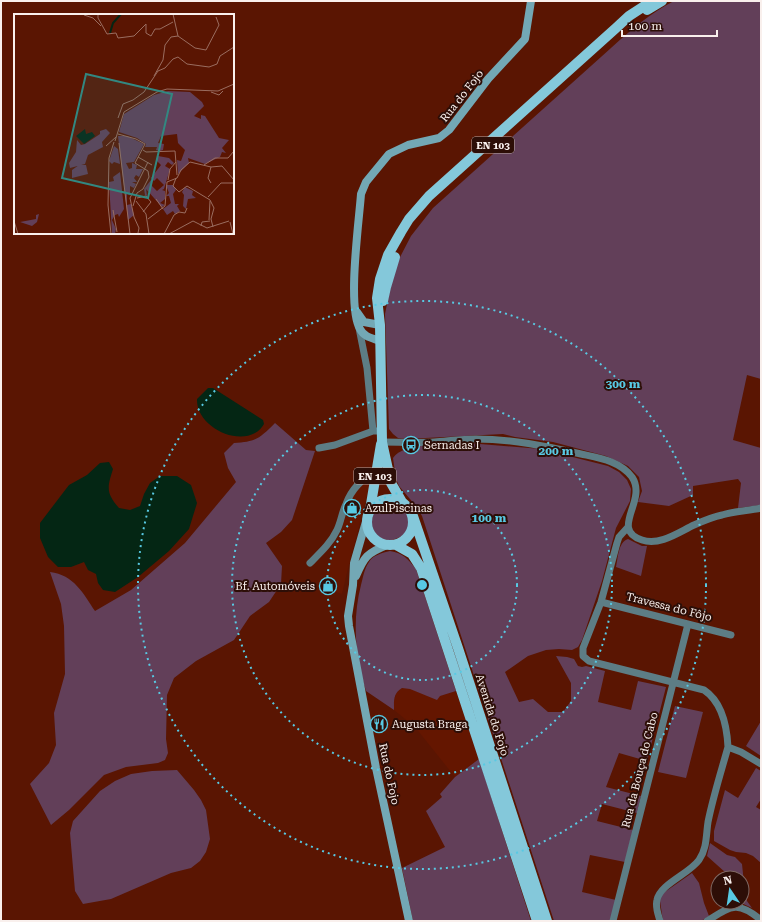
<svg xmlns="http://www.w3.org/2000/svg" width="762" height="922" viewBox="0 0 762 922" font-family="'Roboto Serif',serif">
<rect width="100%" height="100%" fill="#5a1502"/>
<path fill="#641600" d="M371,480L356,538L350,560L342,594L322,587L352,498L356,491L365,483Z
M406,687L440,696L456,691L479,759L455,777L415,727L394,710V701L396,693L400,689Z"/>
<path fill="#623f59" d="M674,1H761V379L747,375L733,440L761,448V505L738,508L741,483L738,479L693,486V495L669,506L638,502L642,491L639,477L628,466L606,456L553,442L515,437L503,434L406,439L398,438L393,434L389,429L385,314L390,289L398,261L411,236L433,208L611,48C631,30 650,13 674,1Z
M275,423L306,450L315,451L292,520L281,532L266,543L282,566L281,584L269,602L250,616L234,640L196,661L174,678L167,695L166,739L168,753L165,760L158,763L126,767L104,775L69,810L51,825L30,784L49,763L56,745L54,713L65,674L64,626L61,604L50,572C74,575 83,593 95,611L131,590L185,543L236,482L228,468L224,453L234,443C256,442 260,438 275,423Z
M468,443L541,449L608,466L619,472L627,480L631,489L630,501L616,528L602,581L582,640L578,647L572,650L559,649L546,650L528,656L505,672L519,702L533,699L548,712H563L571,701V683L556,656L567,657L574,659L578,666L582,667L586,666L605,671L598,702L631,710L638,681L666,687L647,761L619,753L606,787L641,796L637,813L602,804L597,821L633,830L625,862L590,855L582,892L616,900L610,921H554L422,516L415,505L399,486L396,479L393,458C403,442 450,444 468,443Z
M403,507C427,532 380,556 372,526C371,519 373,513 377,508Z
M628,539L642,546H647L641,576L616,567C618,559 618,542 628,539Z
M390,551C403,553 408,559 416,569L456,691L440,696L437,700L410,689L402,688C393,693 394,701 394,710L366,691C355,656 352,620 361,585C363,578 364,569 369,562C373,555 382,553 390,551Z
M675,706L703,712L686,778L658,772Z
M761,721V756L746,746Z
M479,759L531,921H413L402,868L445,847L426,811L442,797L440,794L455,777Z
M756,768L761,771V799L756,807L761,810V863L753,856L746,853L736,852L730,850L714,841V831L725,790L738,798Z
M177,770L194,790L201,800L206,810L210,839L206,852L200,861L191,868L171,873L111,899L83,904L75,891L70,833L73,821L100,791L115,781L131,774L152,771Z
M710,843L727,855L735,857L742,864L745,893L747,901L752,908L739,902L730,904V902H742V878H729L726,873L707,856Z
M692,873L699,883L704,903L709,916L701,921H663L660,901L662,894Z"/>
<path fill="#042614" d="M208,388H213L263,420L264,424C262,427 259,431 255,433C234,445 196,425 197,399Z
M109,462L113,469C107,488 106,493 119,508L130,510L140,506L144,494L150,483L160,476H177L191,485L197,503L189,529L169,551L138,577L115,592L103,590L98,583L96,574L88,570L84,562L71,567H58L48,557L40,538V523L69,485L87,475L100,463Z"/>
<g fill="none" stroke-linecap="round" stroke-linejoin="round">
<path stroke="#5d7d85" stroke-width="7" d="M359,328L367,368L373,431
M382,442C399,442 416,443 434,442C448,441 462,439 476,439C511,439 546,446 581,454C599,458 620,461 632,477C648,501 609,529 642,540C660,546 679,532 694,525C703,521 712,517 722,515C735,511 748,511 761,508
M319,448L335,445L373,431H377
M628,527L619,537L617,543L601,602L583,648V656L589,661L704,690C722,702 727,727 728,747C721,772 713,797 708,822C706,835 707,849 699,860C689,874 660,884 657,900C655,907 658,914 660,921
M310,563C320,553 331,543 337,530C341,522 342,512 346,504C351,491 362,476 376,475
M601,602L731,635
M728,747L741,752L761,764
M613,921L688,624
M707,921C731,906 737,900 761,920"/>
<path stroke="#73a8b5" stroke-width="8" d="M357,312L364,322L380,325
M380,341C372,338 364,337 360,329C347,307 359,222 361,194L366,182L389,154L408,145L439,138L449,130L488,79L525,39L531,1
M367,518L354,563L353,585L348,616L349,626L376,768L409,921
M356,576C364,557 367,553 387,545"/>
<path stroke="#84c8da" stroke-width="10" d="M647,10L662,1
M383,301L386,287L395,257
M367 522a23 23 0 1 1 46 0a23 23 0 1 1-46 0Z
M402,502L391,483L382,442L380,325L377,298L380,279L388,255L401,232L409,219L429,196L616,28L629,16L652,1
M370,510L381,444
M413,516L458,648L547,921
M396,545L412,554L421,568L537,921"/>
</g>
<g fill="none" stroke="#58c9e3" stroke-width="2" stroke-dasharray="2 4">
<circle cx="422" cy="585" r="95"/>
<circle cx="422" cy="585" r="190"/>
<circle cx="422" cy="585" r="284"/>
</g>
<defs>
<g id="bus-ring" transform="scale(0.9)"><circle r="9.5" fill="#2d0e07" stroke="#58c9e3" stroke-width="1.5"/><path d="M-5-6H5V4H4V6H2V4H-2V6H-4V4H-5ZM-3.5-4V0h7V-4ZM-3.5 1.2v1.5H-2V1.2ZM2 1.2v1.5H3.5V1.2Z" fill="#58c9e3"/></g>
<g id="shop-ring" transform="scale(0.9)"><circle r="9.5" fill="#2d0e07" stroke="#58c9e3" stroke-width="1.5"/><path d="M-5-2.5h2.3a2.7 3.5 0 0 1 5.4 0H5L5.5 6h-11ZM-1.5-2.5h3a1.5 2.3 0 0 0-3 0Z" fill="#58c9e3"/></g>
<g id="restaurant-ring" transform="scale(0.9)"><circle r="9.5" fill="#2d0e07" stroke="#58c9e3" stroke-width="1.5"/><path d="M-5-6h1v4h1v-4h1v4h1v-4h1v5L-1.5 .5V6h-2V.5L-5-1ZM5-6V6H3V1.5H1.5Q1.5-4 5-6Z" fill="#58c9e3"/></g>
</defs>
<g fill-rule="evenodd">
<use href="#bus-ring" x="411" y="445"/>
<use href="#shop-ring" x="352" y="508"/>
<use href="#shop-ring" x="328" y="586"/>
<use href="#restaurant-ring" x="379" y="724"/>
</g>
<g text-anchor="middle" dominant-baseline="central" stroke-width="4" stroke-linejoin="round" paint-order="stroke">
<g fill="#2d0e07" stroke="#bcaca8" stroke-width="1">
<rect x="472" y="137" width="42" height="16" rx="3"/>
<rect x="354" y="468" width="42" height="16" rx="3"/>
</g>
<g font-size="10" font-weight="bold" fill="#f9f0ed">
<text x="493" y="145">EN 103</text>
<text x="375" y="476">EN 103</text>
</g>
<g font-size="11" fill="#f9f0ed" stroke="#2d0e07">
<text transform="translate(462 96) rotate(-52)">Rua do Fojo</text>
<text transform="translate(669 607) rotate(14)">Travessa do Fôjo</text>
<text transform="translate(492 715) rotate(72)">Avenida do Fojo</text>
<text transform="translate(640 770) rotate(-76)">Rua da Bouça do Cabo</text>
<text transform="translate(389 774) rotate(78)">Rua do Fojo</text>
</g>
<g font-size="11" fill="#f9f0ed" stroke="#2d0e07" text-anchor="start">
<text x="424" y="445">Sernadas I</text>
<text x="365" y="508">AzulPiscinas</text>
<text x="315" y="586" text-anchor="end">Bf. Automóveis</text>
<text x="392" y="724">Augusta Braga</text>
</g>
</g>
<g transform="translate(14 14)">
<rect width="220" height="220" fill="#5a1502"/>
<path d="M154,77L176,78L188,88L190,92L180,102L187,105V101L191,102L205,124L215,126L208,134L212,139L208,138L206,143L191,150L174,144L175,149L164,160L163,146L167,147L171,136L164,129L163,120L147,122L144,129L150,130L149,136L146,137L142,136L143,133H131L132,130L123,124L105,118L110,100L140,81ZM92,115L96,119L88,128L89,133L74,141L71,150L56,154L55,149L62,138L63,126L67,131L71,130L86,120V117ZM104,122H113L130,130L120,148L112,149L115,155L118,154V149L123,151L122,155H129L125,163L122,161L120,164L123,168H118L122,170L120,174L116,172V181L113,180V191L117,190L120,201L114,206ZM100,132L104,135L106,150L100,148L98,150L95,147ZM144,142L155,144L160,149L158,151L154,148L151,152L156,155L150,175L148,176L151,177V185L146,189L151,191L148,193L132,175L133,182L131,181L130,175L137,166V171L143,177L150,171L143,164L140,167L137,164L147,151L142,146ZM65,151H72L74,160L58,164V156ZM106,158L110,195L105,203L104,200L101,201L98,206L102,215L101,220H98L95,168L100,167L99,163ZM152,171H159L162,176L159,180L161,190H165L163,192L166,197L161,200L159,197L153,201L149,195L157,189L155,182H152L155,179ZM171,173L179,177L178,181L182,184L174,185L172,195L169,192L170,181L168,178ZM25,200L23,208L18,212L6,208L22,205V201Z" fill="#623f59"/>
<path d="M71,115L72,120L78,118L81,122L70,130L62,122Z" fill="#042614"/>
<path fill="none" stroke="#042614" stroke-width="2" d="M96,19L99,9L107,0"/>
<path fill="none" stroke="#9a6d60" stroke-width="1" d="M84,0V4L93,20L102,19L104,24L120,22L132,10V19L137,22L141,15H146L159,8M159,0L164,22M70,1L79,4L87,12M164,22L181,34L192,36L205,11L202,3M140,62L149,46L151,31L157,23L164,22M197,78L205,81L209,77M104,104L109,90L119,86L130,78L144,57L151,54L159,45L164,43L173,50L195,53L203,50L206,42L220,33M104,120L122,125L131,130L121,149L134,157L135,163L129,175L123,179L119,192M101,127L110,98L143,78L153,75L204,77L220,70M105,129L116,220M92,132L102,123M129,136L132,138L161,137L163,161M124,143L138,151M190,151L201,144H214L220,137M162,164L159,172L165,178L173,172L196,186L200,194L197,205L199,213M154,166L156,155L162,148M197,169L194,164L197,153M194,183L207,169H220M123,184L132,182L137,188L129,198M142,185L149,195M122,187L132,200L135,220M99,196L103,218M134,205L151,192L153,168L163,164L167,156L176,148L197,153L208,152L220,166M195,206L196,187M0,207L4,220M179,207L193,214L215,207M216,208L219,220M187,212L188,208L196,207M124,219L125,214L120,203L116,184L134,148M97,220L94,191L95,144L100,128M150,220L160,201L165,198L171,199L173,194M155,220L179,207"/>
<path fill="#328881" fill-opacity="0.15" stroke="#328881" stroke-width="2" d="M72,60L158,80L134,184L48,164Z"/>
<rect width="220" height="220" fill="none" stroke="#f9f0ed" stroke-width="2"/>
</g>
<circle cx="422" cy="585" r="6" fill="#58c9e3" stroke="#2d0e07" stroke-width="2"/>
<g font-size="12" text-anchor="middle" font-weight="bold" fill="#58c9e3" stroke="#2d0e07" stroke-width="4" stroke-linejoin="round" paint-order="stroke">
<text x="623" y="388">300 m</text>
<text x="556" y="455">200 m</text>
<text x="489" y="522">100 m</text>
</g>
<rect width="762" height="922" fill="none" stroke="#f9f0ed" stroke-width="4"/>
<g transform="translate(730 890) rotate(347)"><circle r="19" fill="#2d0e07" stroke="#7f6863"/>
<path d="M0-3L7 15L0 10L-7 15Z" fill="#58c9e3"/>
<text y="-6" font-size="11" font-weight="bold" text-anchor="middle" fill="#f9f0ed">N</text>
</g>
<path d="M622 30v6h95v-6" fill="none" stroke="#f9f0ed" stroke-width="2"/>
<text x="628" y="30" font-size="12" fill="#f9f0ed" stroke="#2d0e07" stroke-width="3" paint-order="stroke">100 m</text>
</svg>
